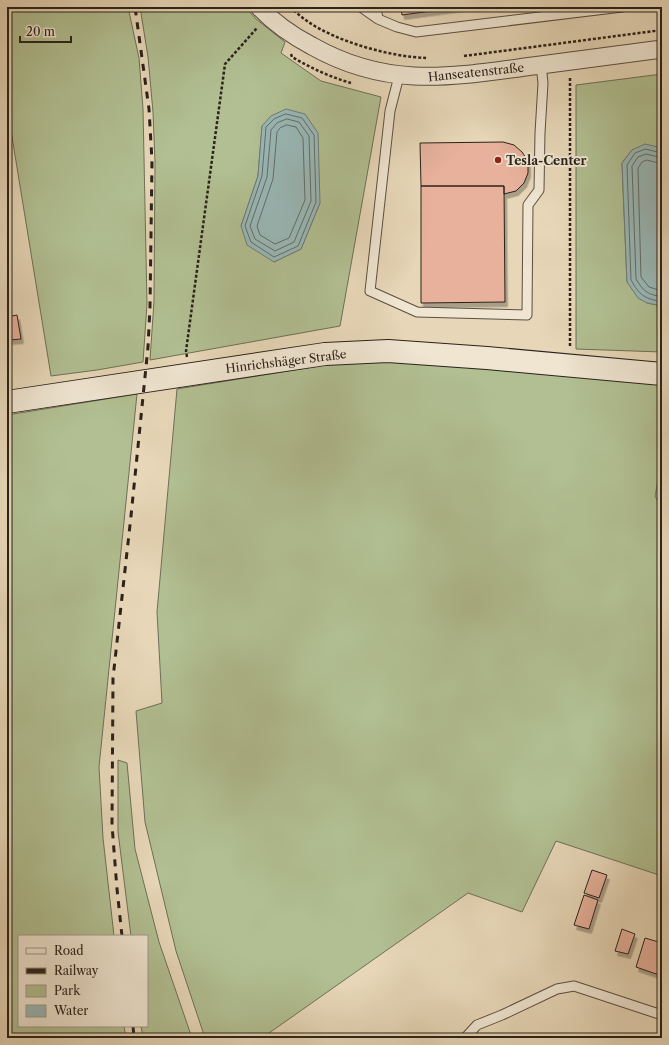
<svg xmlns="http://www.w3.org/2000/svg" width="669" height="1045" viewBox="0 0 669 1045" font-family="'Libre Caslon Text',serif">
<defs>
<filter id="shadow"><feDropShadow dx="2.5" dy="4.5" stdDeviation="0" flood-color="#0004"/></filter>
</defs>
<rect width="100%" height="100%" fill="#e7d7b8"/>
<filter id="stains"><feTurbulence type="fractalNoise" baseFrequency=".005" numOctaves="4"/><feColorMatrix values="0 0 0 0 .2 0 0 0 0 .09 0 0 0 0 .02 0 0 0 .5 -.17"/></filter>
<radialGradient id="worn" r=".72"><stop offset=".6" stop-color="#630" stop-opacity="0"/><stop offset="1" stop-color="#630" stop-opacity=".3"/></radialGradient>
<path fill="#b1bf92" stroke="#6e7056" fill-rule="evenodd" d="M7,7H128L139,58L143,109L147,304L143,362L97,370L51,376L7,106Z
M140,7H245L256,19L285,42L281,53L321,81L381,97L340,326L150,360L154,301L155,162L153,112L148,57ZM262,126L320,203L301,249L274,262L241,226L258,176Z
M662,74V150L658,147L632,150L622,163L627,282L647,303L662,306V352L576,349V85Z
M393,360L662,382V876L556,841L522,912L468,893L262,1038H205L176,951L145,822L136,711L162,703L157,612L177,389L325,365Z
M137,394L99,767L103,838L114,936H19V1026H124L126,1038H7V415Z
M118,760L127,763L135,849L159,942L192,1038H143L141,1026H147V936H131L118,832Z"/>
<path fill="#99b8b7" stroke="#6d7c78" d="M286,109L305,114L318,133L320,203L301,249L274,262L247,245L241,226L258,176L262,126L271,116Z
M645,144L658,147L662,150V306L647,303L638,298L627,282L622,163L632,150Z
M662,469V511L655,496L660,470Z"/>
<g fill="none" stroke-linecap="round" stroke-linejoin="round">
<path stroke="#626d68" stroke-width="1" d="M286,114L302,118L314,135L316,202L298,246L274,257L251,242L245,226L262,176L266,127L274,119Z
M287,119L299,122L309,136L311,201L294,242L275,251L255,239L250,226L267,177L271,130L277,123Z
M287,125L296,127L303,138L305,200L289,238L275,244L260,235L257,226L273,179L277,132L280,128Z
M662,153L645,149L635,153L627,165L631,280C640,296 644,298 662,302
M662,158L646,154L638,157L632,166L636,279C644,292 647,294 662,297
M662,164L647,160L642,162L638,168L641,277L649,287L662,291"/>
</g>
<path fill="#e7b19c" stroke="#2b221a" filter="url(#shadow)" d="M401,7H461L402,15Z
M503,142L514,145L522,152L528,161V173L524,183L516,191L504,194V186H421L420,143Z
M421,186H504L505,302L421,303Z
M17,315L21,339L10,340L7,317Z
M592,870L607,875L599,898L584,893Z
M584,895L598,900L589,929L574,925Z
M622,929L635,934L628,954L615,951Z
M645,938L662,943V976L636,967Z"/>
<g fill="none" stroke-linecap="round" stroke-linejoin="round">
<g stroke="#5a4f42" stroke-width="11">
<path id="service" d="M361,7L378,19L376,7
M378,19L397,27L416,32L622,7
M399,76L390,111L370,291L417,312L527,315L528,205L539,190L540,133L543,83L541,65
M465,1038L477,1025L502,1015L557,989L574,986L662,1015"/>
</g>
<g stroke="#5a4f42" stroke-width="19">
<path id="minor" d="M259,7C274,23 293,36 312,46C388,89 451,77 533,66C576,60 619,55 662,49"/>
</g>
<g stroke="#2b221a" stroke-width="24">
<path id="secondary" d="M7,402L325,354L388,351L487,358L662,374"/>
</g>
<path stroke="#2b221a" stroke-width="2.5" stroke-dasharray="3 2" stroke-linecap="butt" d="M290,7C296,12 301,17 307,21C337,42 391,57 427,58
M291,54L292,57C311,68 330,77 351,83
M464,56L662,30
M570,78V347
M187,357L186,351L225,64L257,28"/>
<use href="#service" stroke="#efe5d1" stroke-width="9"/>
<use href="#minor" stroke="#efe5d1" stroke-width="17"/>
<use href="#secondary" stroke="#efe5d1" stroke-width="22"/>
<path stroke="#2b221a" stroke-width="3" stroke-dasharray="7 7" stroke-linecap="butt" d="M122,936L117,889L112,825L113,678L131,516L148,347L150,307L152,161L149,109L135,7
M133,1026L134,1038"/>
</g>
<circle fill="#8f2418" stroke="#efe5d1" stroke-width="1.5" cx="498" cy="160" r="4"/>
<g text-anchor="middle" dominant-baseline="central" stroke-width="4" stroke-linejoin="round" paint-order="stroke">
<g font-size="12" fill="#2b221a" stroke="#efe5d1">
<text transform="translate(476 72) rotate(-6)">Hanseatenstraße</text>
<text transform="translate(286 361) rotate(-7)">Hinrichshäger Straße</text>
</g>
<g font-size="12" font-weight="bold" fill="#2b221a" stroke="#efe5d1" text-anchor="start">
<text x="506" y="160">Tesla-Center</text>
</g>
</g>
<rect width="669" height="1045" fill="none" stroke="#e7d7b8" stroke-width="24"/>
<rect x="8" y="8" width="653" height="1029" fill="none" stroke="#2b221a" stroke-width="2"/>
<rect x="12" y="12" width="645" height="1021" fill="none" stroke="#2b221a"/>
<rect x="18" y="935" width="130" height="92" fill="#efe5d1" stroke="#a19788"/>
<rect x="26" y="948" width="20" height="6" fill="#efe5d1" stroke="#a19788"/>
<text x="54" y="955" font-size="12" fill="#2b221a">Road</text>
<rect x="26" y="968" width="20" height="6" fill="#2b221a" stroke="#a19788"/>
<text x="54" y="975" font-size="12" fill="#2b221a">Railway</text>
<rect x="26" y="985" width="20" height="12" fill="#b1bf92" stroke="#a19788"/>
<text x="54" y="995" font-size="12" fill="#2b221a">Park</text>
<rect x="26" y="1005" width="20" height="12" fill="#99b8b7" stroke="#a19788"/>
<text x="54" y="1015" font-size="12" fill="#2b221a">Water</text>
<path d="M20 36v6h51v-6" fill="none" stroke="#2b221a" stroke-width="2"/>
<text x="26" y="36" font-size="12" fill="#2b221a" stroke="#efe5d1" stroke-width="3" paint-order="stroke">20 m</text>
<rect width="100%" height="100%" filter="url(#stains)"/>
<rect width="100%" height="100%" fill="url(#worn)"/>
</svg>
